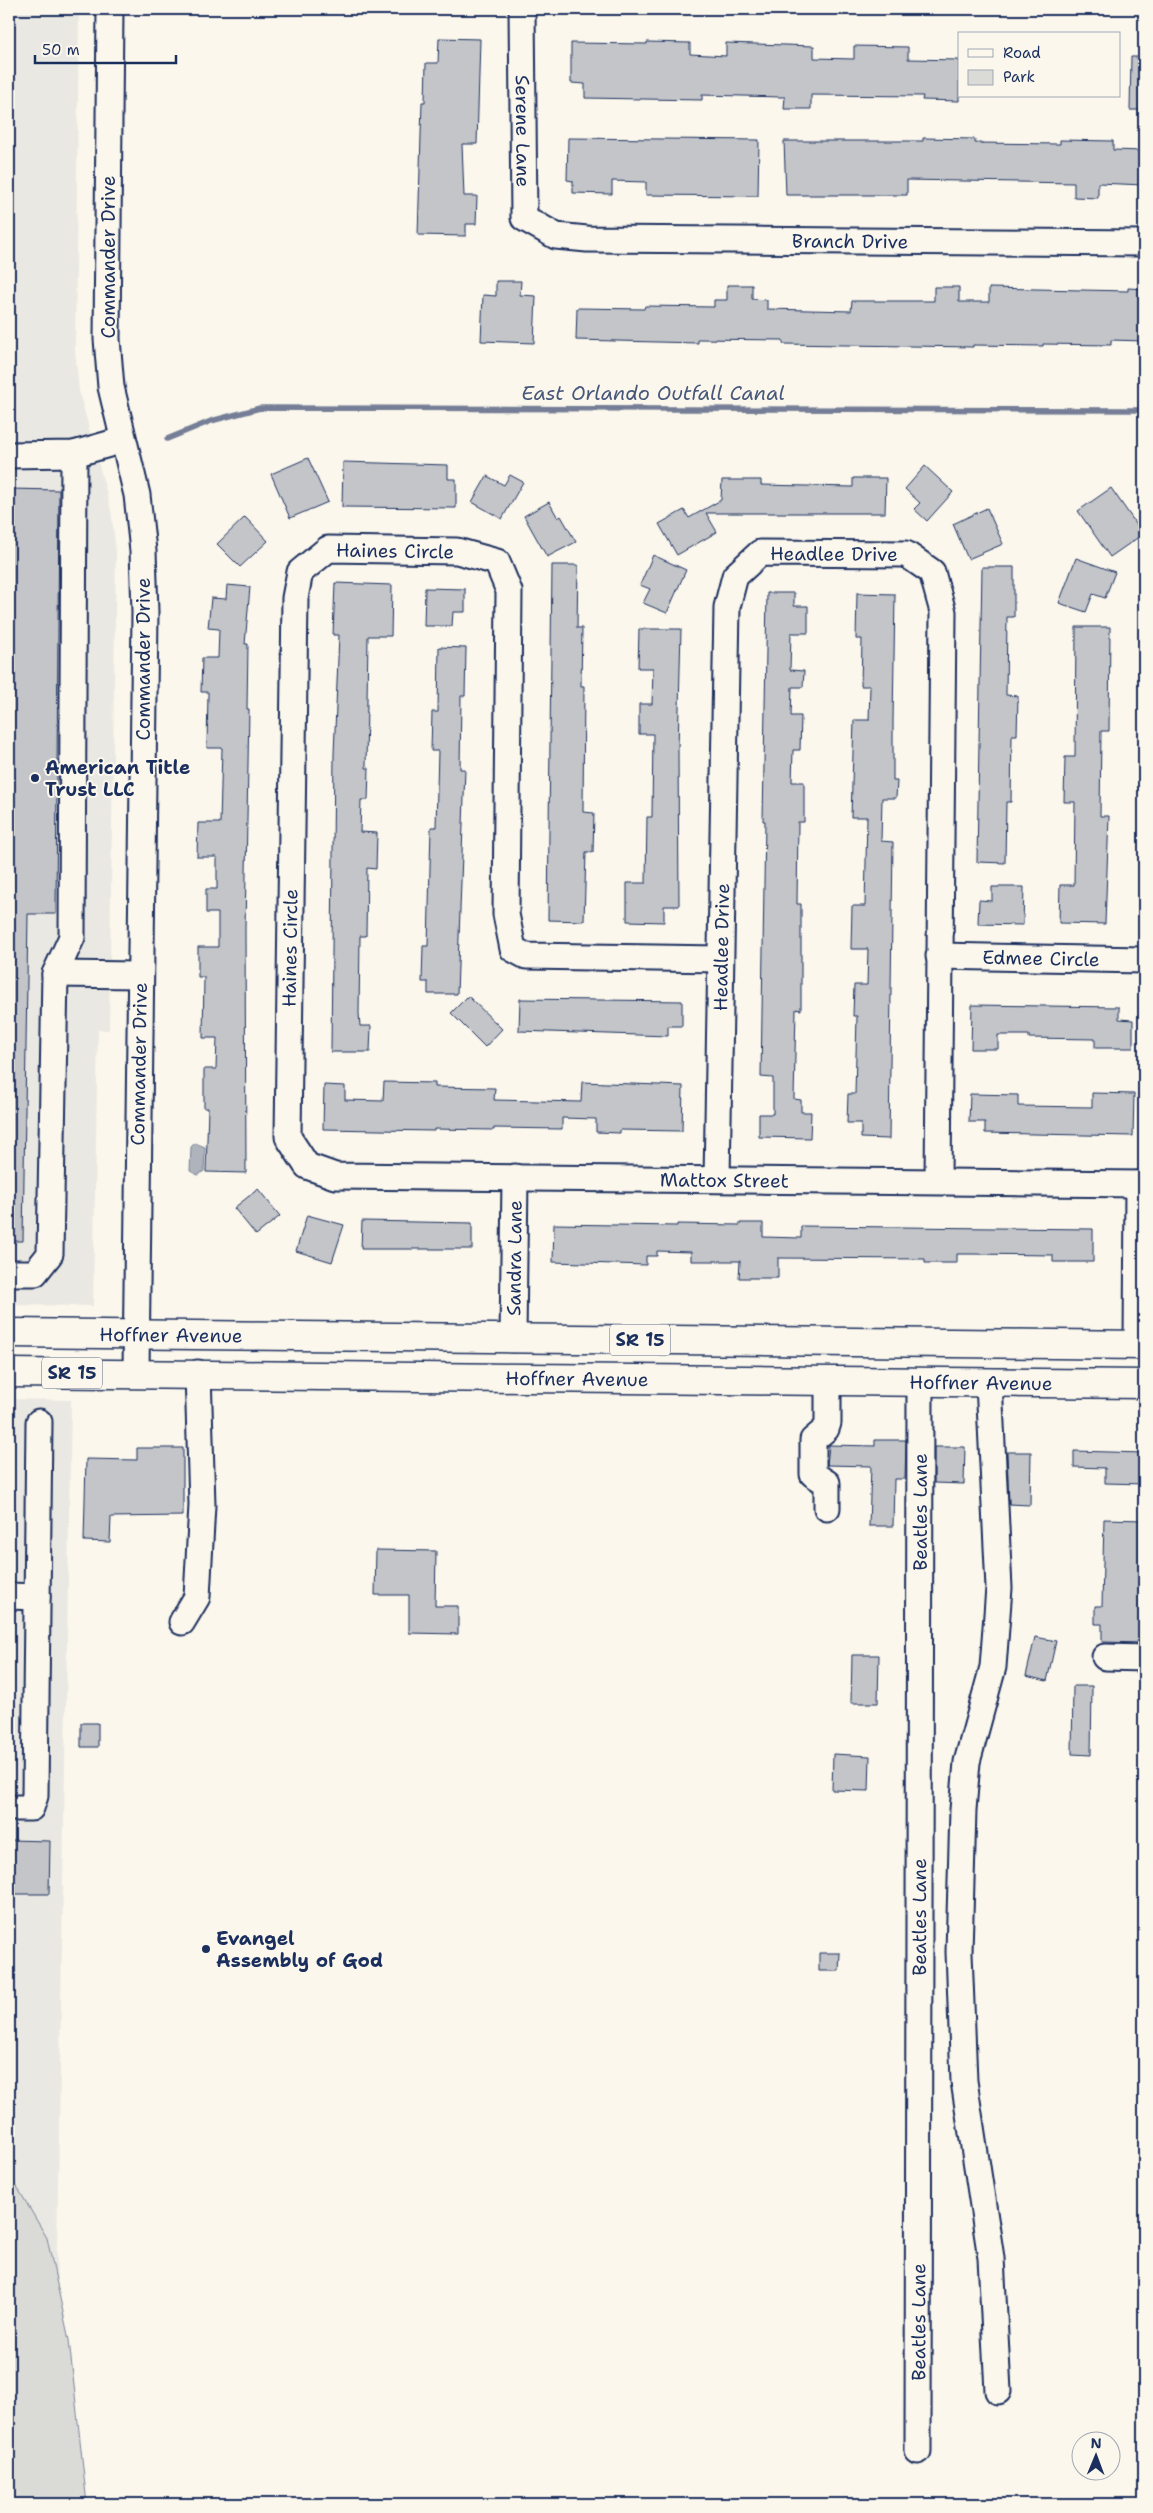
<svg xmlns="http://www.w3.org/2000/svg" width="1153" height="2513" viewBox="0 0 1153 2513" font-family="'Shantell Sans',sans-serif">
<rect width="100%" height="100%" fill="#fbf7ec"/>
<filter id="ink" filterUnits="userSpaceOnUse"><feTurbulence type="fractalNoise" baseFrequency=".02" numOctaves="2"/><feDisplacementMap in="SourceGraphic" scale="10" xChannelSelector="R" yChannelSelector="G"/><feConvolveMatrix kernelMatrix="1 2 1 2 8 2 1 2 1" color-interpolation-filters="sRGB"/></filter>
<g filter="url(#ink)">
<path fill="#eae8e2" d="M9,9H79L75,350L79,391L111,510L116,552L109,1030H98L93,1306L9,1305Z
M9,1399L71,1400L53,2492L9,2491Z"/>
<path fill="#dadad7" stroke="#7a849a" d="M9,2173L47,2238L69,2340L87,2504H9Z"/>
<path fill="#afb3bb" stroke="#747e96" d="M195,1143L205,1147L204,1171L198,1175L190,1171L191,1147Z"/>
<g fill="none" stroke-linecap="round" stroke-linejoin="round">
<path stroke="#747e96" stroke-width="5.5" d="M167,439L211,421L260,408L1144,410"/>
</g>
<path fill="#c3c5c9" stroke="#1b2f5e" d="M439,38L480,39L477,144H462L464,196H477L476,224H466V236L418,235L422,102H425L426,63H438Z
M647,42L690,43V54L726,56V43L814,46V58L854,59V46L908,47V59L959,60V101L922,100L923,96L811,95V109H784L785,97H782L702,95V100L585,98V84L571,83V43L647,44Z
M1131,57H1144V110H1130Z
M568,138L759,140L758,196L646,195V182L612,181V194L573,193V181L567,180Z
M923,138L975,139V143L1060,144V140L1113,141V150L1144,151V185L1098,183V198L1074,197V183L907,180V195H786L784,141H923Z
M496,281H521L520,295L536,296L534,343L481,341L483,295L496,296Z
M727,285H752V299L767,300V309L851,311L852,301H934V287H959V302H989V288L1128,291V288L1144,289V341L1111,340V345L1043,344V346L973,345V347L783,344V340L698,339V343L576,340L577,308L644,309L645,306L714,307V300H727Z
M308,458L328,502L290,518L271,474Z
M343,462L448,465V479H456V508L342,507Z
M925,466L953,492L927,521L914,509L920,503L905,489Z
M510,475L523,482L502,519L472,502L487,476L504,485Z
M853,478H886L885,513H706L717,532L677,555L659,524L684,510L689,518L721,500L722,480H761V485L853,487Z
M1111,488L1143,534L1110,557L1078,511Z
M9,489L59,490L56,914H28L23,1241H9Z
M549,502L558,518L561,516L576,542L547,557L524,516Z
M987,508L1003,544L968,559L953,524Z
M245,517L268,541L240,567L217,544Z
M653,555L686,570L667,613L643,603L650,589L640,585Z
M1076,558L1115,572L1105,598L1093,594L1086,612L1059,603Z
M552,565H578L577,628H582L581,686H584L583,812L594,813L593,852H586L584,921L548,920Z
M982,567H1014V617H1007L1006,695L1018,696L1017,735H1012L1011,802H1006L1005,863L977,862Z
M335,583L392,585L391,636H368L366,768H369L368,800H361L360,832L377,833L376,869L367,868L366,936H360L359,1013L360,1026H371L370,1052H331L334,754L339,635H333Z
M227,585L250,587L245,644H248L247,709H249L245,929L246,1173L206,1172L208,1108H204V1069H216L217,1038H203L204,977H198V947H218V913H206V889H217V857H197L198,823H220L222,748H207L208,692H201L202,658H218L219,629L208,628L211,598L226,599Z
M425,588L465,589V612H453L452,626H424Z
M767,593H794V606H808V633H791L790,670L804,671L803,687H792L791,716H801L800,750H793L792,782H804V822H798L797,904H801V1010L796,1009L794,1099L801,1100V1112H811L810,1138L759,1137V1114H773V1078L761,1077L765,821H763Z
M857,593L895,594L893,721V781H897L896,798H882L881,841L893,842L889,1139L861,1138V1123H847L848,1094H855L857,1016H853L854,985H867L868,949H851L852,906H865L867,817H851L854,720H869L870,686H861L862,639H856Z
M1076,627H1110L1109,731H1101L1100,816H1109L1105,924L1059,923L1060,885H1074L1075,802H1064L1065,757H1075Z
M639,629H681L678,749L679,906H664V922L627,921V883H646L647,817H652L653,734H639V704H652L653,668H638Z
M439,647L466,648L465,696H461L460,769H465L457,994H428V982H422L423,946H428L431,827H436L438,751H431L432,712H438Z
M992,887H1024L1023,925L978,924L979,900L992,901Z
M468,996L502,1029L485,1047L451,1013Z
M520,999L682,1001V1026H668V1036L519,1031Z
M972,1005L1119,1007V1019L1133,1020V1048H1095V1039L1029,1038V1035H998V1049H971Z
M384,1082L435,1083V1087L495,1088L494,1100L581,1102L582,1082L683,1086L682,1131L620,1130V1133L596,1132V1119L562,1118V1129L494,1128V1130L434,1129V1131L323,1129L324,1085L345,1086V1100L383,1101Z
M1092,1093L1134,1094L1133,1136L985,1133V1122H969L970,1094L1018,1095V1106L1092,1107Z
M258,1189L280,1216L256,1235L234,1208Z
M307,1215L344,1225L332,1262L296,1251Z
M362,1221L472,1223V1249H361Z
M740,1223H763V1237L801,1238V1226L1093,1229V1262H1053V1255L971,1254H957V1263H925V1259L778,1258V1278H739L740,1261H691V1252L657,1251V1256H646V1265L553,1262L554,1224L677,1226V1224L740,1225Z
M875,1440H906L905,1479H894L893,1526H869L871,1466L827,1465L829,1445L875,1446Z
M934,1447H965L964,1484L934,1483Z
M137,1448H183V1516L111,1517L110,1542L84,1541L86,1459L137,1460Z
M1074,1451L1144,1453V1484L1105,1483V1468L1074,1467Z
M1007,1452H1031L1030,1505L1009,1504Z
M1104,1519L1144,1520V1643L1102,1642V1624H1095V1606H1102Z
M376,1550L436,1551L435,1606H458V1634L409,1633V1595H375Z
M1035,1637L1056,1641L1047,1681L1026,1676Z
M852,1655H879L878,1703H851Z
M1073,1686H1092L1091,1755L1072,1754Z
M81,1723H98V1747H81Z
M833,1754L870,1756L869,1791L832,1790Z
M9,1840L50,1841L49,1894H9Z
M819,1953H840L839,1971H819Z"/>
<g fill="none" stroke-linecap="round" stroke-linejoin="round">
<g stroke="#1b2f5e" stroke-width="29">
<g id="minor">
<path d="M110,9L107,339L111,387L137,495L143,551L145,612L136,1373"/>
<path id="s1" d="M522,9L524,218L556,236L587,239L1144,243"/>
<path d="M9,455L74,454L123,440"/>
<path id="s2" d="M939,956L1144,960"/>
<path id="s3" d="M720,959L526,956L513,949L506,914L509,591L497,562L457,551L328,549L300,572L295,598L288,1137L307,1166L335,1176L1144,1184"/>
<path d="M55,974L140,975"/>
<path id="s4" d="M717,1179L727,607L735,576L760,553L906,554L932,572L943,612L938,1181"/>
<path d="M9,1273H35L50,1254L55,974L72,937L74,454"/>
<path id="s5" d="M513,1339L515,1177"/>
<path d="M1137,1345L1138,1184"/>
<path d="M989,1383L999,1588L993,1667L967,1762L963,1810L959,1952L964,2081L991,2258L998,2391"/>
<path d="M827,1508V1483L813,1474V1440L826,1429L828,1423V1381"/>
<path d="M9,1596L37,1597"/>
<path d="M182,1622L197,1597L202,1505L198,1373"/>
<path d="M1105,1657L1144,1658"/>
<path d="M9,1808H31L35,1796L39,1422"/>
<path id="s6" d="M918,2451L920,1383"/>
</g>
</g>
<g stroke="#1b2f5e" stroke-width="31">
<g id="major">
<path id="s7" d="M9,1333L1144,1345"/>
<path id="s8" d="M9,1373L1144,1384"/>
</g>
</g>
<use href="#minor" stroke="#fbf7ec" stroke-width="25"/>
<use href="#major" stroke="#fbf7ec" stroke-width="28"/>
</g>
</g>
<g fill="#1b2f5e" stroke="#fbf7ec" stroke-width="2">
<circle cx="35" cy="778" r="5"/>
<circle cx="206" cy="1949" r="5"/>
</g>
<g text-anchor="middle" dominant-baseline="central" stroke-width="4" stroke-linejoin="round" paint-order="stroke">
<g fill="#fbf7ec" stroke="#5e6b89" stroke-width="1">
<rect x="610" y="1324.5" width="60" height="31" rx="4"/>
<rect x="42" y="1357.5" width="60" height="31" rx="4"/>
</g>
<g font-size="18" font-weight="bold" fill="#1b2f5e">
<text x="640" y="1340">SR 15</text>
<text x="72" y="1373">SR 15</text>
</g>
<g font-size="19" fill="#1b2f5e" stroke="#fbf7ec">
<text stroke="none"><textPath href="#s1" startOffset="122">Serene Lane</textPath></text>
<text stroke="none"><textPath href="#s1" startOffset="540">Branch Drive</textPath></text>
<text transform="translate(108 257) rotate(-90)">Commander Drive</text>
<text transform="translate(395 551) rotate(1)">Haines Circle</text>
<text stroke="none"><textPath href="#s4" startOffset="712">Headlee Drive</textPath></text>
<text transform="translate(143 659) rotate(-90)">Commander Drive</text>
<text stroke="none"><textPath href="#s4" startOffset="232">Headlee Drive</textPath></text>
<text transform="translate(290 948) rotate(-89)">Haines Circle</text>
<text stroke="none"><textPath href="#s2" startOffset="102">Edmee Circle</textPath></text>
<text transform="translate(139 1064) rotate(-89)">Commander Drive</text>
<text stroke="none"><textPath href="#s3" startOffset="1825">Mattox Street</textPath></text>
<text stroke="none"><textPath href="#s5" startOffset="81">Sandra Lane</textPath></text>
<text stroke="none"><textPath href="#s7" startOffset="162">Hoffner Avenue</textPath></text>
<text stroke="none"><textPath href="#s8" startOffset="568">Hoffner Avenue</textPath></text>
<text stroke="none"><textPath href="#s8" startOffset="972">Hoffner Avenue</textPath></text>
<text stroke="none"><textPath href="#s6" startOffset="939">Beatles Lane</textPath></text>
<text stroke="none"><textPath href="#s6" startOffset="534">Beatles Lane</textPath></text>
<text stroke="none"><textPath href="#s6" startOffset="129">Beatles Lane</textPath></text>
</g>
<g font-size="19" font-weight="bold" fill="#1b2f5e" stroke="#fbf7ec" text-anchor="start">
<text x="45" y="767">American Title<tspan x="45" dy="22">Trust LLC</tspan></text>
<text x="216" y="1938">Evangel<tspan x="216" dy="22">Assembly of God</tspan></text>
</g>
<g font-size="20" font-style="italic" fill="#47577a" stroke="#fbf7ec">
<text x="653" y="393">East Orlando Outfall Canal</text>
</g>
</g>
<rect width="1153" height="2513" fill="none" stroke="#fbf7ec" stroke-width="30"/>
<rect x="15" y="15" width="1123" height="2483" fill="none" stroke="#1b2f5e" stroke-width="2" filter="url(#ink)"/>
<rect x="958" y="32" width="162" height="65" fill="#fbf7ec" stroke="#a1a7b3"/>
<rect x="968" y="49" width="25" height="8" fill="#fbf7ec" stroke="#a1a7b3"/>
<text x="1003" y="58" font-size="15" fill="#1b2f5e">Road</text>
<rect x="968" y="70" width="25" height="15" fill="#dadad7" stroke="#a1a7b3"/>
<text x="1003" y="82" font-size="15" fill="#1b2f5e">Park</text>
<g transform="translate(1096 2456) rotate(1)"><circle r="24" fill="#fbf7ec" stroke="#a1a7b3"/>
<path d="M0-4L9 19L0 12L-9 19Z" fill="#1b2f5e"/>
<text y="-8" font-size="14" font-weight="bold" text-anchor="middle" fill="#1b2f5e">N</text>
</g>
<path d="M35 55v8h141v-8" fill="none" stroke="#1b2f5e" stroke-width="2.5"/>
<text x="42" y="55" font-size="15" fill="#1b2f5e" stroke="#fbf7ec" stroke-width="4" paint-order="stroke">50 m</text>
</svg>
